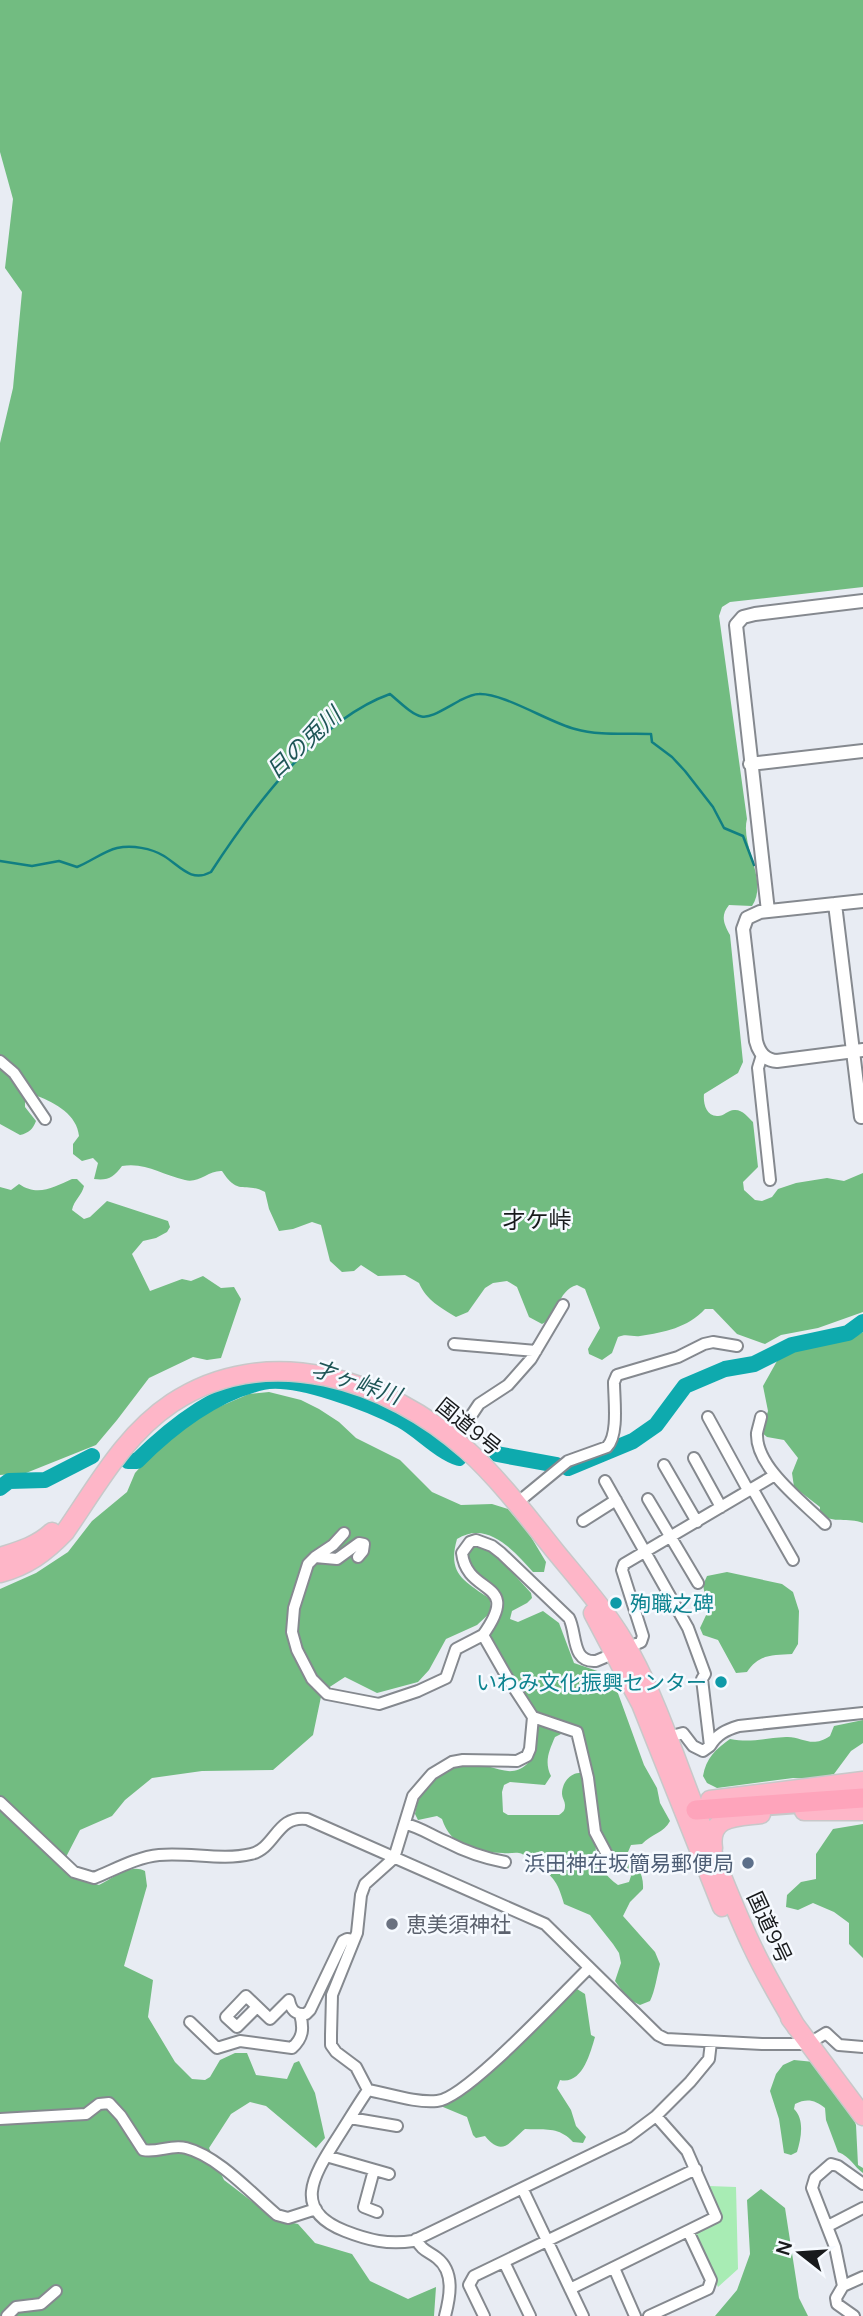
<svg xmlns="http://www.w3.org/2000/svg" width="863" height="2316" viewBox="0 0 863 2316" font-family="Manrope,'Noto Sans JP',sans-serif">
<rect width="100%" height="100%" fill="#e8ecf3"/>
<path fill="#a8ecb4" d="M709,2186L736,2187L738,2269L718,2287L694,2235L722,2220Z"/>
<path fill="#72bc81" d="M0,0H863V587L730,602L722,607L719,616L747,819C740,846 769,880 752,906L729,905C720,916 724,924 730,935L743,1062L738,1073L704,1094C703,1103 706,1116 717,1116C723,1117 728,1110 734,1110C742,1109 748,1117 753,1122L758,1167L743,1182L744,1190L755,1200L762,1201L772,1197L778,1189L796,1183L827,1178L844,1181L863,1173V1312L818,1328L781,1335L765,1344L737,1334L713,1309H705C687,1328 665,1332 640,1336C632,1337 626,1333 618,1337L612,1353L602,1360L589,1354L588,1349L600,1328L585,1289L577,1285C556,1291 559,1317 542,1324L529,1317L517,1287L507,1281L493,1283L485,1288L468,1312L456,1317C440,1307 427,1301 419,1283L405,1275L378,1276L361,1265L354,1271L342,1272L330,1261L321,1225L312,1222L293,1229L279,1231L269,1209L265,1192C244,1181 239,1197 222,1171C209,1170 198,1184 185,1180C162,1175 146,1162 122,1166C114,1177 108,1181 94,1179L98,1163L93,1158L82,1161L73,1154V1144L79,1136C77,1115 56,1103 37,1096L25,1102V1107L36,1121C33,1129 29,1133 20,1135L0,1124V443L13,388L22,292L5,268L13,199L0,152Z
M72,1179H77L84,1186C82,1195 74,1200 72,1210L84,1219L90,1217L107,1201L168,1221L170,1227L167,1232L156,1238L143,1241L132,1254L150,1291L182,1279L191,1281L203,1276L221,1288L234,1287L241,1299L221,1358L207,1360L193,1357L149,1378L117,1420L96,1445L26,1473L0,1475V1187L11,1190L19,1184C38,1197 54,1187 72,1179Z
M863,1332V1523C848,1517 833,1524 820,1514V1507L794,1487L792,1473L798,1458L784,1440L767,1437L761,1432L768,1411L763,1386L777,1361L802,1345L849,1340Z
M269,1392L301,1400L319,1409L339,1422L356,1438L400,1460L432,1492L461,1505L492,1504L508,1509L528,1532L546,1562L544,1572H533C514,1551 488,1520 457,1539C447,1574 464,1581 490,1599L491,1612L477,1625L446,1639L429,1670L418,1682L377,1693L345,1677L322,1692L313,1735L273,1770L202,1771L152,1778L125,1800L112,1816L80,1830L66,1857L80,1879L99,1885C113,1878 130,1863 145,1871L147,1886L124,1966L153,1980L148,2017L175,2062L192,2079L205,2080L210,2077L220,2060L235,2053H247L256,2075L287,2079L294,2063L299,2061L315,2093L325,2138L316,2148L266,2106L250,2102L231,2114L209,2148L224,2180L275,2219L298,2224L315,2243L352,2254L370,2281L408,2299L436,2287L434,2316H0V1589L36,1573L68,1552L92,1521L127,1492L135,1473L153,1453L193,1418L249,1394Z
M479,1543L491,1549L531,1593L532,1598L527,1603L512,1611L510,1619L518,1622L543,1611L559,1623L574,1663L606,1674L615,1685L644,1765L657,1788L660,1803L670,1821C664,1833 651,1834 642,1844L631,1845L628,1852C636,1865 644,1873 643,1889L630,1902L623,1916L655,1952L660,1964C657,1976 655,1991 650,2001L640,2005L628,1999L615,1981L621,1963L619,1953L613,1944L590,1915L564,1904C557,1879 553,1877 533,1862C528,1859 525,1854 519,1853C514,1852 509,1854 503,1853C476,1852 451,1847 442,1819L437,1816L418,1820L415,1814C418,1790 439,1765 465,1762C485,1760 509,1782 527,1764C536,1755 533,1738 538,1727L541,1725L562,1730L561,1734L555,1737C549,1751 544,1762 551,1776L545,1785L510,1782L504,1785L502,1792L503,1812L508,1815H559C563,1812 565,1811 565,1805C565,1801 562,1798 562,1794C562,1781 572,1771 584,1773L596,1845C594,1862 604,1875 618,1885L629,1882L631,1876C622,1858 606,1847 599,1829L580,1732C569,1727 555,1724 544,1718C521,1705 502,1660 490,1636L502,1602L497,1590L473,1572L465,1554L470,1546Z
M727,1572L782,1584L793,1592L799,1611L798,1644L792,1654C773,1655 759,1654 747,1672L736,1673L718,1640L703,1635L700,1628L708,1611L703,1585L707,1576Z
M863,1720V1743L851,1751L834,1774L816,1779L793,1778L717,1788L707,1783L703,1776C706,1758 716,1749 730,1739C752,1743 764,1738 786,1737C802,1736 811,1749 830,1736L834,1726Z
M863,1824V1958L849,1944V1923L834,1912L813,1903L798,1910L786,1907L787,1895L801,1882L816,1879V1854L833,1829Z
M577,1989L585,1994L591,2035L595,2037C590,2054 582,2085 560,2080L557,2088L571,2110L576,2126L586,2137L583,2143L573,2142C559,2126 543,2130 525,2129C510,2141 503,2158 485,2136L476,2138L473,2135L467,2117L443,2107V2104L459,2098L568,1994Z
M794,2060L814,2062L833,2092L853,2117L856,2125L858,2165L863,2168V2173C853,2166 851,2157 838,2152L826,2120L825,2108C815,2100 807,2098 795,2104L794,2109C805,2120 801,2138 797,2152L791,2155L784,2153L779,2119L770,2091L776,2074L783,2065Z
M761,2189L785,2208L799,2298L808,2316H715L737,2290L750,2254L747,2200Z"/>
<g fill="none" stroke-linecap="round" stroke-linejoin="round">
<path stroke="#117f82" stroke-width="2.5" d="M0,861L32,866L59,861L77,867C90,862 104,851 117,848C132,845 151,848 164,856C180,866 191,883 211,872C252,809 317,720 390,694C424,724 421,722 459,701C465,698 472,694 479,694C504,693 550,723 575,729C599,736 627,733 651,734L652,742L672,757L685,771L713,807L724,828L743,836L754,865"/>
<path stroke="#0eaaae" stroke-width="16" d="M497,1454L557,1465
M128,1461H137C171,1427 215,1393 263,1382C296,1375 371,1404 401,1420C421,1431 438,1451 459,1458
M568,1468L633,1441L656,1425L685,1386L725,1369L754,1364L792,1345L848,1333L863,1322
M0,1488L9,1481L45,1480L92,1456"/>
<g stroke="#85898f" stroke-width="14">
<path id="minor" d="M762,1055L758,1068L770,1180
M0,1061L14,1073L45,1119
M454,1344L536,1351
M708,1417L748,1490
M761,1417C760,1422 758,1428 757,1433C755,1467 803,1502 825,1524
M455,1440L479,1404L508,1385L531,1359L563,1305
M694,1458L721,1507
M664,1465L697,1522
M605,1481L688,1628L705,1674L702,1679L710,1746L703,1751L693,1746L683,1733L668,1737
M752,1488L793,1560
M648,1499L698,1583
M517,1503L568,1461L607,1447C619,1435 614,1399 614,1382L617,1375L678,1357L704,1344L713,1342L737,1346
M583,1521L616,1500
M344,1533L333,1545L315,1557L308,1564L294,1608L292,1632L297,1650L312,1679L327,1694L379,1704L418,1691L446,1678L456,1649L483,1635
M315,1557L337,1559L359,1543L364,1544L363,1551L358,1557
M533,1717L577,1732L588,1778L595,1832L611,1862
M710,1746C717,1734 726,1730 739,1726L863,1713
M0,1802L74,1872L94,1878C114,1870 137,1857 159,1855C189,1852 222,1861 251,1854C276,1848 276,1815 307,1819L545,1924L658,2035L666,2039L762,2044H808L826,2033L839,2045L863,2047
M406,1824C422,1828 432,1836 447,1842C466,1852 484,1858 505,1862
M257,2007L237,2027L226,2017L246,1996L270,2019L289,2000C291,2010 295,2015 306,2014L310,2010L343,1941L347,1939L354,1940
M190,2022L217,2048L240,2041L292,2048C303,2038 304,2029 300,2014
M368,2090L356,2067L336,2052L331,2045V2035L332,1995L357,1933L361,1895L365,1884L394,1858L413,1796L432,1774L452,1762L463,1760L517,1761L527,1756L530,1749L533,1717L507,1677L483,1635C523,1579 467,1597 462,1553L470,1542L476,1540L492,1546L501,1553L569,1618C577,1633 571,1663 596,1661L641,1642L643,1636L622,1570L624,1564L775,1475
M368,2090C357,2106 347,2123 336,2140C314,2175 291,2210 345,2231C368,2240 388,2245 413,2241L628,2137L656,2116L690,2082L709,2059L711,2042
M368,2090C390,2094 415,2103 437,2101C466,2099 563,1993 589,1968
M350,2118L397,2126
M0,2119L86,2114L99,2104L109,2103L121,2116L143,2150C158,2153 171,2144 186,2148C218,2156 252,2194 277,2215L288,2218L316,2209
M326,2156L389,2174
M374,2170L364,2207L377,2212
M863,2184L838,2166L831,2164L815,2178L812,2188L835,2247L843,2286L863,2277
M523,2190L583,2316
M828,2226L863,2208
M416,2239C422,2251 428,2251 437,2258C455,2272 450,2297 445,2316
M504,2262L530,2316
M614,2268L635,2316
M843,2286L836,2298L837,2304L854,2316
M570,2289L716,2217L687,2151L656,2116
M7,2316L16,2307L41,2304L56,2291
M484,2316L469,2285L474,2276L696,2169
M649,2316L708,2289L711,2280L688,2231"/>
</g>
<g stroke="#85898f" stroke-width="16">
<path id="tertiary" d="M750,764L863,751
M863,901L760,912L747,918L743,929L756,1041C759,1053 765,1060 777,1061L863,1050
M835,904L861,1117
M768,911L736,625L743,617L755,614L863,601"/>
</g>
<g stroke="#c8c8c9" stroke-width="21">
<path id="trunk" d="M0,1557C19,1551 37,1546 52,1532
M0,1573C27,1566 46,1552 65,1532C97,1486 124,1435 172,1403C267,1340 388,1379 467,1450C500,1480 527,1516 555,1551C582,1584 611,1616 631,1654C658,1704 675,1758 696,1811C714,1856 731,1902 752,1946C765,1974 781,2001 797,2028
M593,1613L641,1704L722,1907
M710,1800L863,1781
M804,1811H863
M713,1848C708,1815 738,1817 761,1814
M790,2018L863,2116"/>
</g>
<g stroke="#c8c8c9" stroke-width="23">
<path id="motorway" d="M696,1810L863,1798"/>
</g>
<use href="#minor" stroke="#fff" stroke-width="10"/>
<use href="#tertiary" stroke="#fff" stroke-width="12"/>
<use href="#trunk" stroke="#feb6c8" stroke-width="18"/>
<use href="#motorway" stroke="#fea4bb" stroke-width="19"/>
</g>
<g fill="#0f9aa8" stroke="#f6faff" stroke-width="2.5">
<circle cx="616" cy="1603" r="7"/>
<circle cx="721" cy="1682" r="7"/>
</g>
<circle fill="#5c6f8a" stroke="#f6faff" stroke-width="2.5" cx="748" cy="1863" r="7"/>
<circle fill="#6b7280" stroke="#f6faff" stroke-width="2.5" cx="392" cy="1924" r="7"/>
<g text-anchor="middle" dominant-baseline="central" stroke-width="5" stroke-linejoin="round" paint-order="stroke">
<g font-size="21" fill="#181a1c" stroke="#f6faff">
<text transform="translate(469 1426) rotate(39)">国道9号</text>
<text transform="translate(770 1927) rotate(65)">国道9号</text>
</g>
<g font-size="21" fill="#0d838f" stroke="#f6faff" text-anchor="start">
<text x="630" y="1603">殉職之碑</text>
<text x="707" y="1682" text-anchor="end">いわみ文化振興センター</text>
</g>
<g font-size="21" fill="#4e5e75" stroke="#f6faff" text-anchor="end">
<text x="734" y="1863">浜田神在坂簡易郵便局</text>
</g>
<g font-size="21" fill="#5b616d" stroke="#f6faff" text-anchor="start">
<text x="406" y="1924">恵美須神社</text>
</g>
<g font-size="23" font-style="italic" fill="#1f5657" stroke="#f6faff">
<text transform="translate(303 742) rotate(-43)">日の兎川</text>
<text transform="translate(357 1381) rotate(19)">才ヶ峠川</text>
</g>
<g font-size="23" fill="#181a1c" stroke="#f6faff">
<text x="537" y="1219">才ケ峠</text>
</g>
</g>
<g transform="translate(800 2253) rotate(287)" stroke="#f6faff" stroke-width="5" paint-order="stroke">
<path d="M0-5L12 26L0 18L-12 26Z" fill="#181a1c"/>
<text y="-10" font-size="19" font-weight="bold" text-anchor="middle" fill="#181a1c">N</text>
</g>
</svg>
